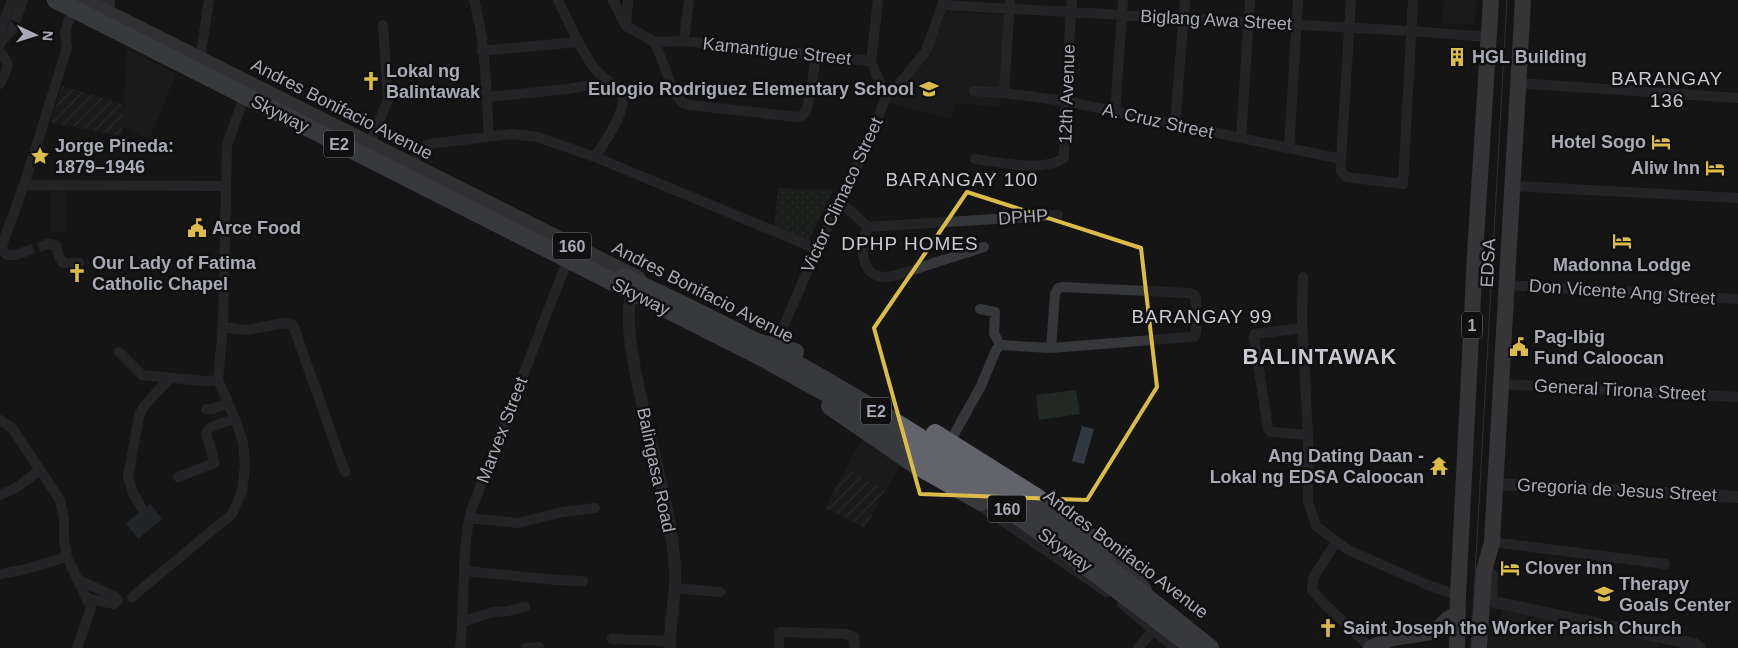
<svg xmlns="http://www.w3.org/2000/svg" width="1738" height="648" viewBox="0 0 1738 648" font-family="Arial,sans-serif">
<defs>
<pattern id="industrial-furrows" width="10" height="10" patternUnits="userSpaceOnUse" patternTransform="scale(1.25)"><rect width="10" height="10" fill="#212123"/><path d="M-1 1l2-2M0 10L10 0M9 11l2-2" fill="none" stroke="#3e3f41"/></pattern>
<pattern id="grass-dots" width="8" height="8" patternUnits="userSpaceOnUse" patternTransform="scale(1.25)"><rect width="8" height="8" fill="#222823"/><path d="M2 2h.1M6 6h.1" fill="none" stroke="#3f4441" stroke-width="1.8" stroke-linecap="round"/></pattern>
</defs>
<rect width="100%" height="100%" fill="#151516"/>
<path fill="#212123" d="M1444,0H1476L1475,23L1472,25L1442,23Z
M947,11L1005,15L1000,107L955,103L952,119L887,103L929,55Z
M127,50L176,74L149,139L122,126Z
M51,190H65V232H51Z
M864,435L904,459L885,491L846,468Z
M1503,608L1658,643L1657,648H1488L1489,618L1501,619Z"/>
<path fill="url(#industrial-furrows)" d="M62,86L123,104L122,136L51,123Z
M846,468L885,491L865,528L825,508Z"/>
<path fill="url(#grass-dots)" d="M778,188L833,190L808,242L774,228Z"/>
<path fill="#222823" d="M1076,390L1080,414L1039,420L1036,395Z"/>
<path fill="#32383f" d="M1082,426L1094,429L1084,464L1072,461Z
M150,504L162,519L138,539L126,523Z"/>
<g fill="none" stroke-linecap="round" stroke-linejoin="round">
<path stroke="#323336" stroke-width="10" stroke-dasharray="10 5" stroke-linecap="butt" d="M24,252L48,244"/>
<path stroke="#36373b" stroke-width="10" d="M474,0C486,42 486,92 489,136
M558,0C569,23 579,47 594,68C600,77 620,86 622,94C627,112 604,142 595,157
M613,0L626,26L655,42L675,95L683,103L689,105L797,117C800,116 802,116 804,114C810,109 814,65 816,55
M878,0L871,61L886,97
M1351,0L1341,159V171L1346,177L1403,184L1413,0
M943,5L1411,31L1488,37
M626,25L628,0
M2,40L12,30L23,0
M684,41L689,0
M655,42L684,41L871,61
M0,45L2,26L12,0
M482,51L577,42
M0,52C13,67 7,67 0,84
M200,59L209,0
M1518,83L1738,98
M974,91L1004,93L1065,101L1341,159
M1004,93L1010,0
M487,97L567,89L609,82
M1115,112L1123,0
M1175,125L1185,0
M1241,138L1250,0
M369,145L388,100L383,25
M1289,148L1298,0
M975,159C999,162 1043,173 1064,158L1065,101L1072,0
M410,165L425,146L429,144L512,134L537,137L595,157L817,249
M24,185L225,186
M1513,186L1738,198
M839,201L868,227L1058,215
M868,227C860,244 859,275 884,277C896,277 910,271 922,267C942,260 963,254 984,247
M48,244L56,245L59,257L63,263H79
M24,252L15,255H7L3,250L2,245L24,185L67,48L65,33L71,13
M1303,277L1302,322L1308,435V502L1316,526L1348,550L1428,585L1458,596
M1507,285L1738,299
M980,309L995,312L994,333L1000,345
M223,327L247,330L284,323L293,325L345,472
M1302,328L1255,334L1254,337L1268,429L1271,432L1308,435
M774,348L817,249L867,145L886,97L901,82L926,51L944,0
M119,352L142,375L204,381L218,380
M1501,384L1738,397
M206,409H212L228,403
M0,420L12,428L60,500L64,519V541L67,557L91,608L77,648
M947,447L981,386L996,350L1000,345L1051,348L1190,337L1195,336L1196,331V299L1194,295L1189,293L1062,287L1058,288L1055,294L1051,348
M178,477L214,463C209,430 192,431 235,419
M0,495L16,488L40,470
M976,503L1107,592
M141,507L133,493L128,477L139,416L144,406L170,378
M469,518L518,523L563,512L595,508
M1336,542L1313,578L1312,590C1329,611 1352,627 1370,648
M1492,542L1665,564
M465,571L556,580L583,581
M0,574L22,570L67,557
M77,579L116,597L118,601L114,604L86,598
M675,588L720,592
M132,597L232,514L242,491L245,465L243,443L235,419L218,380L223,327L227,145L246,91
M1122,604L1175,648
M462,622L493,612L508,611L525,607
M612,639L670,641
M460,648C466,603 460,551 472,508L569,256
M526,648L539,647
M779,648V634L780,632L846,634L854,637L855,648
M1138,648L1153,630"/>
<path stroke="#36373b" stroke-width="12" d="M632,294C626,310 630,341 633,358C644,428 670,497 675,568C677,595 669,621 670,648
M1495,484L1738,497
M1484,571L1492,575L1491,598L1494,602L1694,644L1700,648"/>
<path stroke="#45454b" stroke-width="14" d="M106,22L108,0"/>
<path stroke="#535359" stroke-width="15" d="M83,0L638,278
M1098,548C1120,554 1131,572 1144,589"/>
<path stroke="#5b5c62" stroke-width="16" d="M1371,648L1392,638L1432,632L1441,626L1448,619L1457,614
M1457,648L1458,596L1475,255L1491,0
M1479,648L1484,571L1492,542L1523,0"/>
<path stroke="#63646b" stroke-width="18" d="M625,277C670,299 716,320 760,344C920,430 1070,533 1210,648
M1035,496L1108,550"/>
<path stroke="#505056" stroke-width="1" d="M1471,648L1507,0"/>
<path stroke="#63646b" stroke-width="18" d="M56,0L765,359L869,417L966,479L1061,547L1194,648
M760,343L795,352
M830,406L917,466L981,502
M935,433L1035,496"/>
</g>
<path d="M0 0H1738V648H0ZM967,192L1141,248L1157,387L1087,500L920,494L874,328Z" fill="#151516" fill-opacity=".55" fill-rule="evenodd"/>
<path fill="none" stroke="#dbbc49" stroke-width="4" stroke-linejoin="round" d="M967,192L1141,248L1157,387L1087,500L920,494L874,328Z"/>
<defs>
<g id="building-bare" transform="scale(1.5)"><path d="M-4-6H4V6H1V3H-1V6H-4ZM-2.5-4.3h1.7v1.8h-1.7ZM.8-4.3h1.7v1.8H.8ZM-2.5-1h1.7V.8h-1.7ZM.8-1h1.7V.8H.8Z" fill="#dbbc49" stroke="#101011" stroke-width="2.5" paint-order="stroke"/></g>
<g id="church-bare" transform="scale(1.5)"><path d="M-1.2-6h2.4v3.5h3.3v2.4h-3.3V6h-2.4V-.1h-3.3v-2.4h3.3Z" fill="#dbbc49" stroke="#101011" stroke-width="2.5" paint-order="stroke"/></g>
<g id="school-bare" transform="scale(1.5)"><path d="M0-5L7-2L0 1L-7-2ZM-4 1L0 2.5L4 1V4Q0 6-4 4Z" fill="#dbbc49" stroke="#101011" stroke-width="2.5" paint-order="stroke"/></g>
<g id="hotel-bare" transform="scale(1.5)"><path d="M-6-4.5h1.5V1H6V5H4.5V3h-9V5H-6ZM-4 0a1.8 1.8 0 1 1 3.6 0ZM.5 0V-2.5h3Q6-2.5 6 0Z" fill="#dbbc49" stroke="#101011" stroke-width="2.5" paint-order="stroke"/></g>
<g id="sight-bare" transform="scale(1.5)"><path d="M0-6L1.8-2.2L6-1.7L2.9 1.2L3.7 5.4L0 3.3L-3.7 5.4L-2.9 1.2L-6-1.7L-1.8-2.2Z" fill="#dbbc49" stroke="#101011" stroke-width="2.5" paint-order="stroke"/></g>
<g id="civic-bare" transform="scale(1.5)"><path d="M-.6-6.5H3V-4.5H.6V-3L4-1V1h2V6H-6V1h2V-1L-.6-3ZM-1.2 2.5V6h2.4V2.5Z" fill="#dbbc49" stroke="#101011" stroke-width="2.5" paint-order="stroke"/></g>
<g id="temple-bare" transform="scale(1.5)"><path d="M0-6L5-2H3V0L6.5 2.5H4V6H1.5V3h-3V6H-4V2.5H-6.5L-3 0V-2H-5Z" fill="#dbbc49" stroke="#101011" stroke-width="2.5" paint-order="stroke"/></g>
</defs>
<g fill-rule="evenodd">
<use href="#building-bare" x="1457" y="57"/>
<use href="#church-bare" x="371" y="81"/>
<use href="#school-bare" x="929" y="89"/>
<use href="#hotel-bare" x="1661" y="142"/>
<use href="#sight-bare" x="40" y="156"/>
<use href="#hotel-bare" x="1715" y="168"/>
<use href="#civic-bare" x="197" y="228"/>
<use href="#hotel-bare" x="1622" y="241"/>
<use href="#church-bare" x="77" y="273"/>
<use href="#civic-bare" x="1519" y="347"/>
<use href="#temple-bare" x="1439" y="466"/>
<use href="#hotel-bare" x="1510" y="568"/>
<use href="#school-bare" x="1604" y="594"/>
<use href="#church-bare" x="1328" y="628"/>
</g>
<g text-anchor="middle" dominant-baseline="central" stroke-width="5" stroke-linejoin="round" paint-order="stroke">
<g fill="#101011" stroke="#7a7c84" stroke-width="1">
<rect x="324" y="130.5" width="30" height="27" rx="4"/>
<rect x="553" y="232.5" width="38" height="27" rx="4"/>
<rect x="1462" y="311.5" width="20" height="27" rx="4"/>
<rect x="861" y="397.5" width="30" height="27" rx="4"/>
<rect x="988" y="495.5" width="38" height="27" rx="4"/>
</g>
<g font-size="16" font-weight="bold" fill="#a8abb5">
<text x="339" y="144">E2</text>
<text x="572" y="246">160</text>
<text x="1472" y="325">1</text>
<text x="876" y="411">E2</text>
<text x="1007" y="509">160</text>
</g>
<g font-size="18" fill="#a8abb5" stroke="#101011">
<text transform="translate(1216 20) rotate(3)">Biglang Awa Street</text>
<text transform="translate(777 51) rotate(6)">Kamantigue Street</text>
<text transform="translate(1067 94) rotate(-88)">12th Avenue</text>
<text transform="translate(342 109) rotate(27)">Andres Bonifacio Avenue</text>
<text transform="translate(280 114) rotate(27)">Skyway</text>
<text transform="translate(1158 121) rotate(12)">A. Cruz Street</text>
<text transform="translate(842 195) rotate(-65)">Victor Climaco Street</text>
<text transform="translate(1023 217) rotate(-4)">DPHP</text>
<text transform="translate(1488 263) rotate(-87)">EDSA</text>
<text transform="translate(703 292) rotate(27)">Andres Bonifacio Avenue</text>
<text transform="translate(1622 292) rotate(4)">Don Vicente Ang Street</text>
<text transform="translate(641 297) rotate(27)">Skyway</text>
<text transform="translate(1620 390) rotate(3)">General Tirona Street</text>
<text transform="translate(502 430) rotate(-69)">Marvex Street</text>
<text transform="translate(656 470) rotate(78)">Balingasa Road</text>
<text transform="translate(1617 490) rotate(3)">Gregoria de Jesus Street</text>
<text transform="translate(1065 550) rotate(36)">Skyway</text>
<text transform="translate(1126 554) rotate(37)">Andres Bonifacio Avenue</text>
</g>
<g font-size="18" font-weight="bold" fill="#a8abb5" stroke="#101011" text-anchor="start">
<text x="1472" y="57">HGL Building</text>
<text x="386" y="71">Lokal ng<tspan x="386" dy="21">Balintawak</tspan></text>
<text x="914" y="89" text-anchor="end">Eulogio Rodriguez Elementary School</text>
<text x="1646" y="142" text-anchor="end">Hotel Sogo</text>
<text x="55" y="146">Jorge Pineda:<tspan x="55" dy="21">1879–1946</tspan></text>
<text x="1700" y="168" text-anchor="end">Aliw Inn</text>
<text x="212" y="228">Arce Food</text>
<text x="92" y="263">Our Lady of Fatima<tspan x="92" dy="21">Catholic Chapel</tspan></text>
<text x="1622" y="265" text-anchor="middle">Madonna Lodge</text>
<text x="1534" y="337">Pag-Ibig<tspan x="1534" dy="21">Fund Caloocan</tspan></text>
<text x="1424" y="456" text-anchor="end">Ang Dating Daan -<tspan x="1424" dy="21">Lokal ng EDSA Caloocan</tspan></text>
<text x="1525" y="568">Clover Inn</text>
<text x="1619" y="584">Therapy<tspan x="1619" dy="21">Goals Center</tspan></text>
<text x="1343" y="628">Saint Joseph the Worker Parish Church</text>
</g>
<g font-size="19" letter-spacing="1" fill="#c9cad1" stroke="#101011">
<text x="1667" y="78">BARANGAY<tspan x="1667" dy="22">136</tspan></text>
<text x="962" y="179">BARANGAY 100</text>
<text x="910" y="243">DPHP HOMES</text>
<text x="1202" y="316">BARANGAY 99</text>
</g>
<g font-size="22" font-weight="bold" letter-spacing="1" fill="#c9cad1" stroke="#101011">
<text x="1320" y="356">BALINTAWAK</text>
</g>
</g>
<g transform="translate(35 35) rotate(94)" stroke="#101011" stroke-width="4" paint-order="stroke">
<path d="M0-4L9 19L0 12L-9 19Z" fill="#a8abb5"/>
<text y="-8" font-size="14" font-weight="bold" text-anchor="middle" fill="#a8abb5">N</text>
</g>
</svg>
